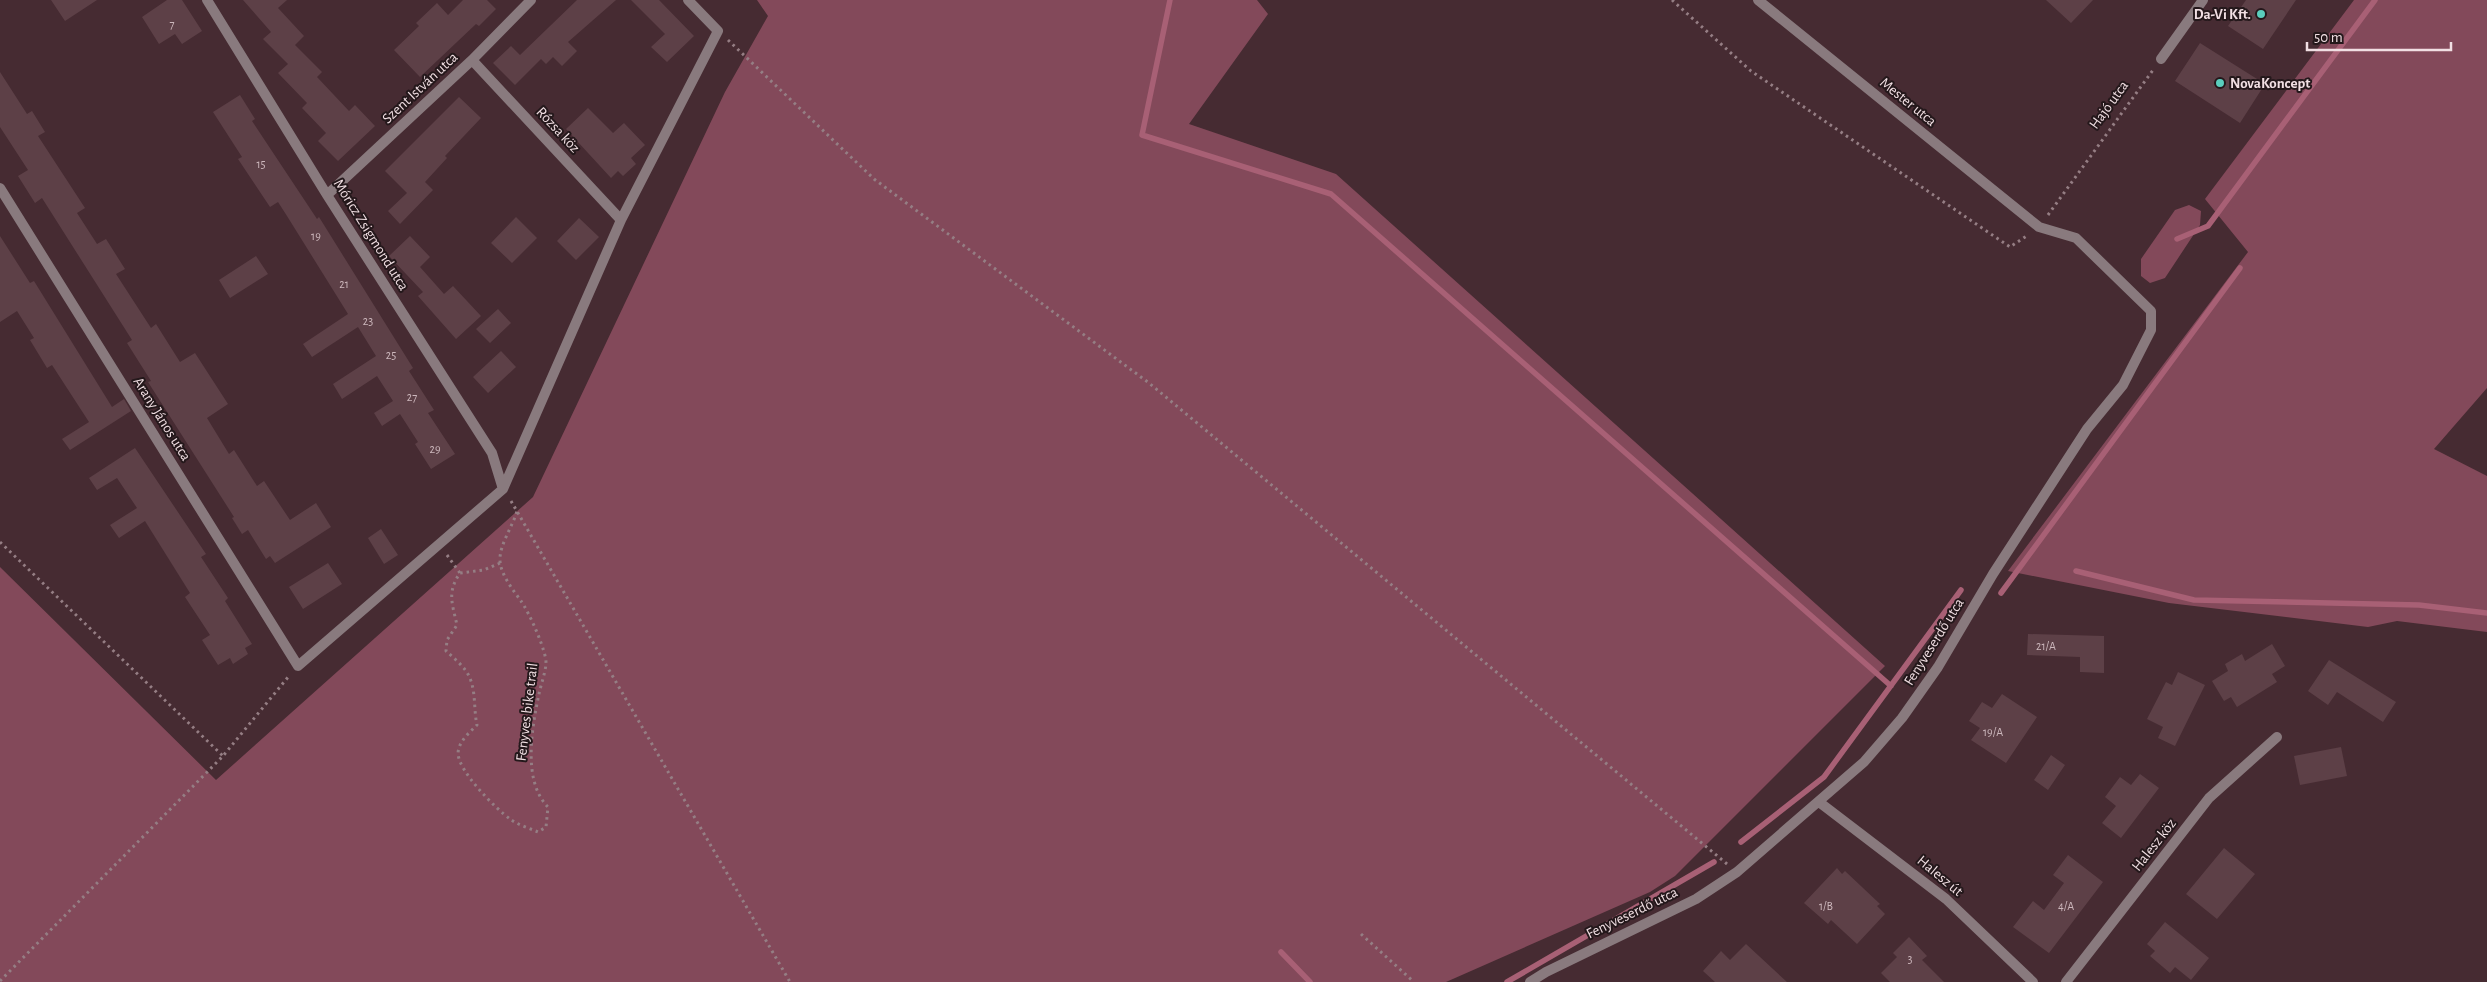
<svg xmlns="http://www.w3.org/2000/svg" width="2487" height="982" viewBox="0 0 2487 982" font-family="'Alegreya Sans',sans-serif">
<rect width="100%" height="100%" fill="#462b32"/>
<path fill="#83495a" d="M757,0H1257L1268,14L1189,124L1336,174L1885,666L1675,876L1650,892L1446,982H0V567L216,780L533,497L725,92L768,16Z
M2354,0H2487V388L2434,449L2487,476V632L2397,621L2368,627L2169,603L2008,571L2248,252L2205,199Z
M2189,205L2201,211L2200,225L2165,278L2150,283L2141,276V259L2175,210Z"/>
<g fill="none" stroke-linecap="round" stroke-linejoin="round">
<path stroke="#a86075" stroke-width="5.5" d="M1170,0L1142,135L1331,194L1891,686
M2177,239L2208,226L2375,0
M2076,571L2194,600L2419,605L2487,613
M2001,593L2240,268
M1741,842L1824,777L1961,590
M1281,952L1310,982
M1507,982L1714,862"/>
</g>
<path fill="#5d4047" d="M51,0H97L65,21Z
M167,0H182L202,31L182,44L175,34L159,44L142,17Z
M243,0H287L278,8L304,36L295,45L322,72L317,77L349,111L355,105L375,126L338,161L318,141L326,133L302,108L307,103L278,73L288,64L263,39L271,32Z
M463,0H487L496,9L479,26L476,24L420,77L394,50L419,26L416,23L437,3L448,15Z
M577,0H616L568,42L577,51L562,66L553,57L546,64L541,59L515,85L493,63L511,46L520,55Z
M631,0H659L694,36L667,62L651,47L665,34Z
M2046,0H2093L2071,23Z
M2246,0H2296L2263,49L2228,26Z
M2200,43L2265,84L2240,123L2175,81Z
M0,72L27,114L32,111L45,132L38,136L85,208L77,213L97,244L106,239L125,269L116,274L151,328L156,324L180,362L195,353L228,404L207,418L229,454L234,450L257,486L264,481L290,520L316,503L331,527L275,563L270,556L266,559L248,530L242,534L232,518L234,517L148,382L151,381L127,343L132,340L42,198L35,203L18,176L28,170L0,127Z
M240,95L255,119L252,121L317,219L319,217L413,368L409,371L434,410L428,413L455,454L431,469L415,444L418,442L400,414L382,426L374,413L393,401L377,376L342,399L333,384L376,356L358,327L312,357L303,344L348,314L287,216L278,202L270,207L238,159L242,157L213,112Z
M459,97L481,118L445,156L447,158L425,182L433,190L400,224L388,211L407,193L385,171Z
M588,108L613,133L624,123L645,145L631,158L636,164L623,176L618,171L611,178L566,129Z
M516,217L537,238L512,263L491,243Z
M579,218L599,237L576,260L557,241Z
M0,236L30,283L34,281L112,407L124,399L131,411L70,450L62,439L89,422L52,365L47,368L30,340L34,338L17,311L0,322Z
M410,236L430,257L420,267L444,294L453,286L481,316L456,339L418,296L423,292L389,256Z
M256,256L268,274L230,298L219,280Z
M498,309L511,323L490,343L476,329Z
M501,351L516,367L488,393L473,377Z
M135,448L206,554L201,557L228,598L225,601L252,644L245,648L248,654L233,664L230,658L218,665L202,640L210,635L185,597L190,593L145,521L119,538L110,525L137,508L117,478L97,490L89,478Z
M381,529L398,555L384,564L368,538Z
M328,563L342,584L303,609L289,587Z
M2028,634L2104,636V673L2080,672V657L2027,655Z
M2272,644L2285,666L2272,674L2277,682L2237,707L2231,697L2224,701L2212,681L2228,671L2225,664L2242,654L2245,661Z
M2329,660L2396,702L2383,722L2337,692L2328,705L2308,691Z
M2178,672L2205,685L2175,746L2158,738L2163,727L2147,719L2166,682L2172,685Z
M2002,694L2037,717L2006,763L1971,740L1980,728L1969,721L1982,702L1992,708Z
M2341,747L2347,776L2300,785L2294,756Z
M2051,755L2065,765L2048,790L2034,780Z
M2140,774L2159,788L2121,838L2102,823L2116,806L2105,797L2120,777L2131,785Z
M2224,848L2255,874L2217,919L2186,894Z
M2068,855L2103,882L2049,953L2013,927L2033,901L2044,910L2064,883L2053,875Z
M1837,868L1842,874L1845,871L1880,904L1877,906L1885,914L1857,944L1831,920L1828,924L1804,903Z
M2165,922L2209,958L2191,980L2175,967L2170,973L2150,956L2155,951L2147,944Z
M1909,937L1927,956L1922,960L1944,982H1890L1881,973L1897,957L1893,953Z
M1746,944L1787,982H1715L1703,971L1721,951L1730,960Z"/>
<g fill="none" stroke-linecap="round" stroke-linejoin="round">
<path stroke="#957e84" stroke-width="3" stroke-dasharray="2.5 4" stroke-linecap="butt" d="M1672,0L1751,71L2010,247L2028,235
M728,40L874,179L1149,383L1727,864
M2048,215L2153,70
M511,501L790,982
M0,542L223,756
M447,555L460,573
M500,563L484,570L460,573C447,592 452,603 457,625L447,640L446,651C453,657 461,664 466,671C477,687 473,707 477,725C469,733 459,741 458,753C458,771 496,809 510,819C518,825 529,828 538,832L546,827L548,807C522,781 532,727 539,694C541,684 545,674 546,664C547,652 529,612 521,601C513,590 501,575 500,561C499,545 513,526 517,511
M1361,934L1414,982
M0,981L223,756L289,676"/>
<path stroke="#897a7e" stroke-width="10" d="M207,0L327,195L492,453L503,489
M2161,59L2203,0
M472,60L621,220
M0,188L298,666L503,489L621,220L718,31L688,0
M327,195L472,60L531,0
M1819,802L1946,899L2033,982
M1530,982L1546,972L1696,899L1737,872L1864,762L1902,718L1938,667L1993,574L2087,429L2123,385L2151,330V311L2076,238L2039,227L1758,0
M2066,982L2209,798L2277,737"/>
</g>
<g fill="#5acebd" stroke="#24181b" stroke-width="2">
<circle cx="2261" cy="14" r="5"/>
<circle cx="2220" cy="83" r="5"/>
</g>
<g text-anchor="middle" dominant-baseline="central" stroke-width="4" stroke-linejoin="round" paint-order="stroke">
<g font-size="12" fill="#ccb7bc">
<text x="172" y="24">7</text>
<text x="261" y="164">15</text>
<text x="316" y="236">19</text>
<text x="344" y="284">21</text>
<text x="368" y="321">23</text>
<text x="391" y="355">25</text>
<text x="412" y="397">27</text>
<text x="435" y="449">29</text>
<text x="2046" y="646">21/A</text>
<text x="1993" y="732">19/A</text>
<text x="1826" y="906">1/B</text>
<text x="2066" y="906">4/A</text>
<text x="1910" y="959">3</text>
</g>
<g font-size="15" font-weight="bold" fill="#f1dfe3" stroke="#24181b" text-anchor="end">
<text x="2251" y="14">Da-Vi Kft.</text>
<text x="2230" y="83" text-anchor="start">NovaKoncept</text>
</g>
<g font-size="15" fill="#f1dfe3" stroke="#24181b">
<text transform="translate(420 88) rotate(-43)">Szent István utca</text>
<text transform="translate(1908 102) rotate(39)">Mester utca</text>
<text transform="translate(2109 105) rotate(-54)">Hajó utca</text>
<text transform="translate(558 130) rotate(47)">Rózsa köz</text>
<text transform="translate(371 235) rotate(58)">Móricz Zsigmond utca</text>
<text transform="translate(162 419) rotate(58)">Arany János utca</text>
<text transform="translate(1934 642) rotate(-58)">Fenyveserdő utca</text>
<text transform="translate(527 712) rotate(-83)">Fenyves bike trail</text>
<text transform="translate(2154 845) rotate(-52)">Halesz köz</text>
<text transform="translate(1940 876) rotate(40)">Halesz út</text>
<text transform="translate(1632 913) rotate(-26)">Fenyveserdő utca</text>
</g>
</g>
<path d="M2307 42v8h144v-8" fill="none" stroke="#f1dfe3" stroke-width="2.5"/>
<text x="2314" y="42" font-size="15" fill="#f1dfe3" stroke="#24181b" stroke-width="4" paint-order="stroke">50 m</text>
</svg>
